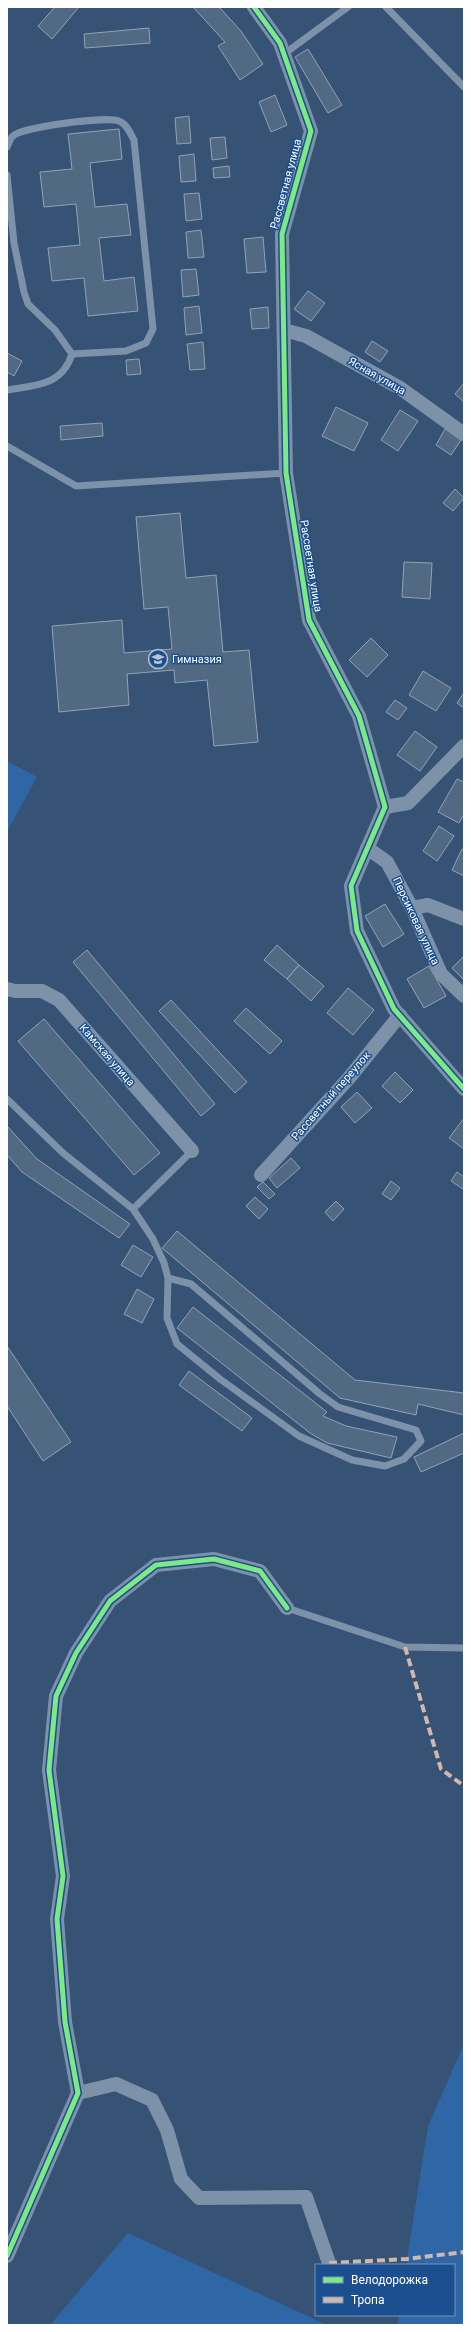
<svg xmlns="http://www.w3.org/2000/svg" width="471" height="2332" viewBox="0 0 471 2332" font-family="Roboto,sans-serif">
<rect width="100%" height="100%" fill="#365274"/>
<path fill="#2f66a5" d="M7,761L37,777L7,832Z
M464,2044V2325H397L399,2315H454V2265H406L428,2126Z
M128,2233L327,2325H50Z"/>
<path fill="#526984" stroke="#92a2b6" d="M55,7H79L52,39L38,26Z
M193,7H219L241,31L263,64L240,80L218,46L225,42Z
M149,28L150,43L85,48L84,34Z
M308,49L342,105L328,113L295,57Z
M275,95L287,125L271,132L259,102Z
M189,116L191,143L177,144L175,118Z
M119,129L122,159L90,163L95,207L127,204L131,235L99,238L104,281L134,277L138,311L88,316L84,278L52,281L48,248L80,245L76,204L44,207L40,172L72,169L68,134Z
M225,137L227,158L212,160L210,138Z
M194,154L196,181L181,182L179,156Z
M229,166L230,177L214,178L213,168Z
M199,193L202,219L186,221L184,194Z
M201,230L204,257L188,258L186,232Z
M263,237L266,272L247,273L244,239Z
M196,269L199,295L183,297L181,270Z
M308,291L325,303L311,321L294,309Z
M199,306L202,333L186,335L184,308Z
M268,307L269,328L252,329L250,309Z
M372,341L388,351L380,362L365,352Z
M203,342L205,369L190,370L187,344Z
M7,353L22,361L14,376L7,372Z
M139,359L141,374L127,375L126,360Z
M464,383V402L455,394Z
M336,407L368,423L354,451L322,436Z
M400,410L418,421L398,451L381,440Z
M102,423L103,436L61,440L60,426Z
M445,429L461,440L451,455L436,445Z
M455,489L464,498L453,511L443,503Z
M180,513L186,578L216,575L223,652L249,650L258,742L214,746L207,680L175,683L174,670L127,674L129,705L59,712L52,626L122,620L124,653L172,649L168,607L144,609L136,517Z
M404,562L432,563L430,599L402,597Z
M371,638L388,655L367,677L349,660Z
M423,671L451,688L436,711L409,695Z
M464,693V708L457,703Z
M395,700L407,708L398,720L386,712Z
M415,731L437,747L420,771L397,755Z
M457,779L464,782V814L459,823L438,812Z
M439,826L454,836L437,861L423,851Z
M462,849L464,850V876L452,870Z
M385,904L404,934L383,947L365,916Z
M277,945L299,965L287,979L264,960Z
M87,950L215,1104L201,1116L73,962Z
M464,956V980L452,968Z
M299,965L324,986L311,1001L287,979Z
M429,966L446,996L424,1008L407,979Z
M348,988L374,1010L353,1035L327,1013Z
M171,1000L247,1082L235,1093L159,1011Z
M246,1008L282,1041L270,1054L234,1021Z
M44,1019L160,1153L134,1175L18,1041Z
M395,1072L413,1090L400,1103L382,1086Z
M357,1092L372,1108L355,1123L341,1107Z
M464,1118V1149L449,1138Z
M7,1126L37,1159L130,1224L119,1238L22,1172L7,1155Z
M291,1158L300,1168L277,1188L269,1178Z
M457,1172L464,1177L463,1189L451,1181Z
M391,1181L400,1188L391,1200L382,1194Z
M263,1182L275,1194L269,1199L257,1187Z
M255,1197L268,1209L259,1219L246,1206Z
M336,1201L344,1209L333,1221L325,1212Z
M177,1231L355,1380L464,1393V1415L418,1404L416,1415L340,1398L162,1248Z
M133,1245L153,1257L141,1277L121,1265Z
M137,1289L154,1299L142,1323L124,1314Z
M193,1307L327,1412L323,1416L346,1426L397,1437L391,1458L327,1443L310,1433L177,1328Z
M7,1346L71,1442L43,1461L7,1406Z
M189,1371L252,1418L242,1431L179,1385Z
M464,1433V1453L421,1472L414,1457Z"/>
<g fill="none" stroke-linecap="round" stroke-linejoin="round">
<path stroke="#7d92a8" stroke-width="7" d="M386,7L464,87
M284,54L348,7
M7,147C9,144 10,138 13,136C22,127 107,116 119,121C127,124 130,133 134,140L153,329L146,343L126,351L72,354
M7,175L14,243L24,292L28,304L55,330L72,354
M7,390C36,385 62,386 72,354
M7,446L76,486L286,473
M7,1099L63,1153L133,1209L153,1239L164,1263L168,1278L167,1318L177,1344L220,1379L299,1436L352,1460L385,1466L404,1459L421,1441L416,1430L338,1407L320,1394L191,1284L168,1278
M133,1209L192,1151
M287,1608L405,1647L464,1648"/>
<path stroke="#7d92a8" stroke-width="14" d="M254,7L280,43L311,131L282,234L286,473L309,620L359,716L385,807L351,886L357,931L394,1009L464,1089
M284,330L306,336L400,388L464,434
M385,807L408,803L464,746
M367,848L387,862L412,908L441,974L464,996
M412,908L428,905L464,919
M7,989L15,991H42L59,1000L192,1151
M261,1175L349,1078L400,1015
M78,2093L116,2084L152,2100L167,2130L181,2179L199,2198L306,2197L329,2263
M7,2256L78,2093L65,2022L57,1919L63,1876L49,1770L56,1696L76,1653L110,1601L156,1565L214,1559L260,1571L287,1608"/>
<path stroke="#d1b7ad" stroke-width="4" stroke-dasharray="8 4" stroke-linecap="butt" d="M405,1647L441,1769L464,1786
M329,2263L407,2259L464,2252"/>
<g stroke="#1b4f8f" stroke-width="8">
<path id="cycleway" d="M254,7L280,43L311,131L282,234L286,473L309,620L359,716L385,807L351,886L357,931L394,1009L464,1089
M7,2256L78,2093L65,2022L57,1919L63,1876L49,1770L56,1696L76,1653L110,1601L156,1565L214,1559L260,1571L287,1608"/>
</g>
<use href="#cycleway" stroke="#7ce984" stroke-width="5"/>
</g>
<defs>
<g id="school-ring" transform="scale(1)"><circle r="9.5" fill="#1b4f8f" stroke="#b9c2ce" stroke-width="1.5"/><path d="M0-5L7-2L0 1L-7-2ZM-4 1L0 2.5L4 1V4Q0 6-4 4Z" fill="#b9c2ce"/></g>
</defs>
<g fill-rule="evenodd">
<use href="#school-ring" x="158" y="659"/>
</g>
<g text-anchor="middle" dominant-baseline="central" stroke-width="3" stroke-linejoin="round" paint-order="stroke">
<g font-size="11" fill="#fff" stroke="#1b4f8f">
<text transform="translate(286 184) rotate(-75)">Рассветная улица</text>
<text transform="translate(377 376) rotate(30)">Ясная улица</text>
<text transform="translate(311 566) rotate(81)">Рассветная улица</text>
<text transform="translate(416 921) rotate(65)">Персиковая улица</text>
<text transform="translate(107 1055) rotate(49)">Камская улица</text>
<text transform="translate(331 1096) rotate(-49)">Рассветный переулок</text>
</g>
<g font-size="11" fill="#fff" stroke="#1b4f8f" text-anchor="start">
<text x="172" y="659">Гимназия</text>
</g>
</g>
<rect width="471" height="2332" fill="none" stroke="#ffffff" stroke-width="16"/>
<rect x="315" y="2264" width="140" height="52" fill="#1b4f8f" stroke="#7695bc"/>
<rect x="323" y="2277" width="20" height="6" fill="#7ce984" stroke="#7695bc"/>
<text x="351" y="2284" font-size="12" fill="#ffffff">Велодорожка</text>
<rect x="323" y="2297" width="20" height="6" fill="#d1b7ad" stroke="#7695bc"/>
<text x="351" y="2304" font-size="12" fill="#ffffff">Тропа</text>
</svg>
